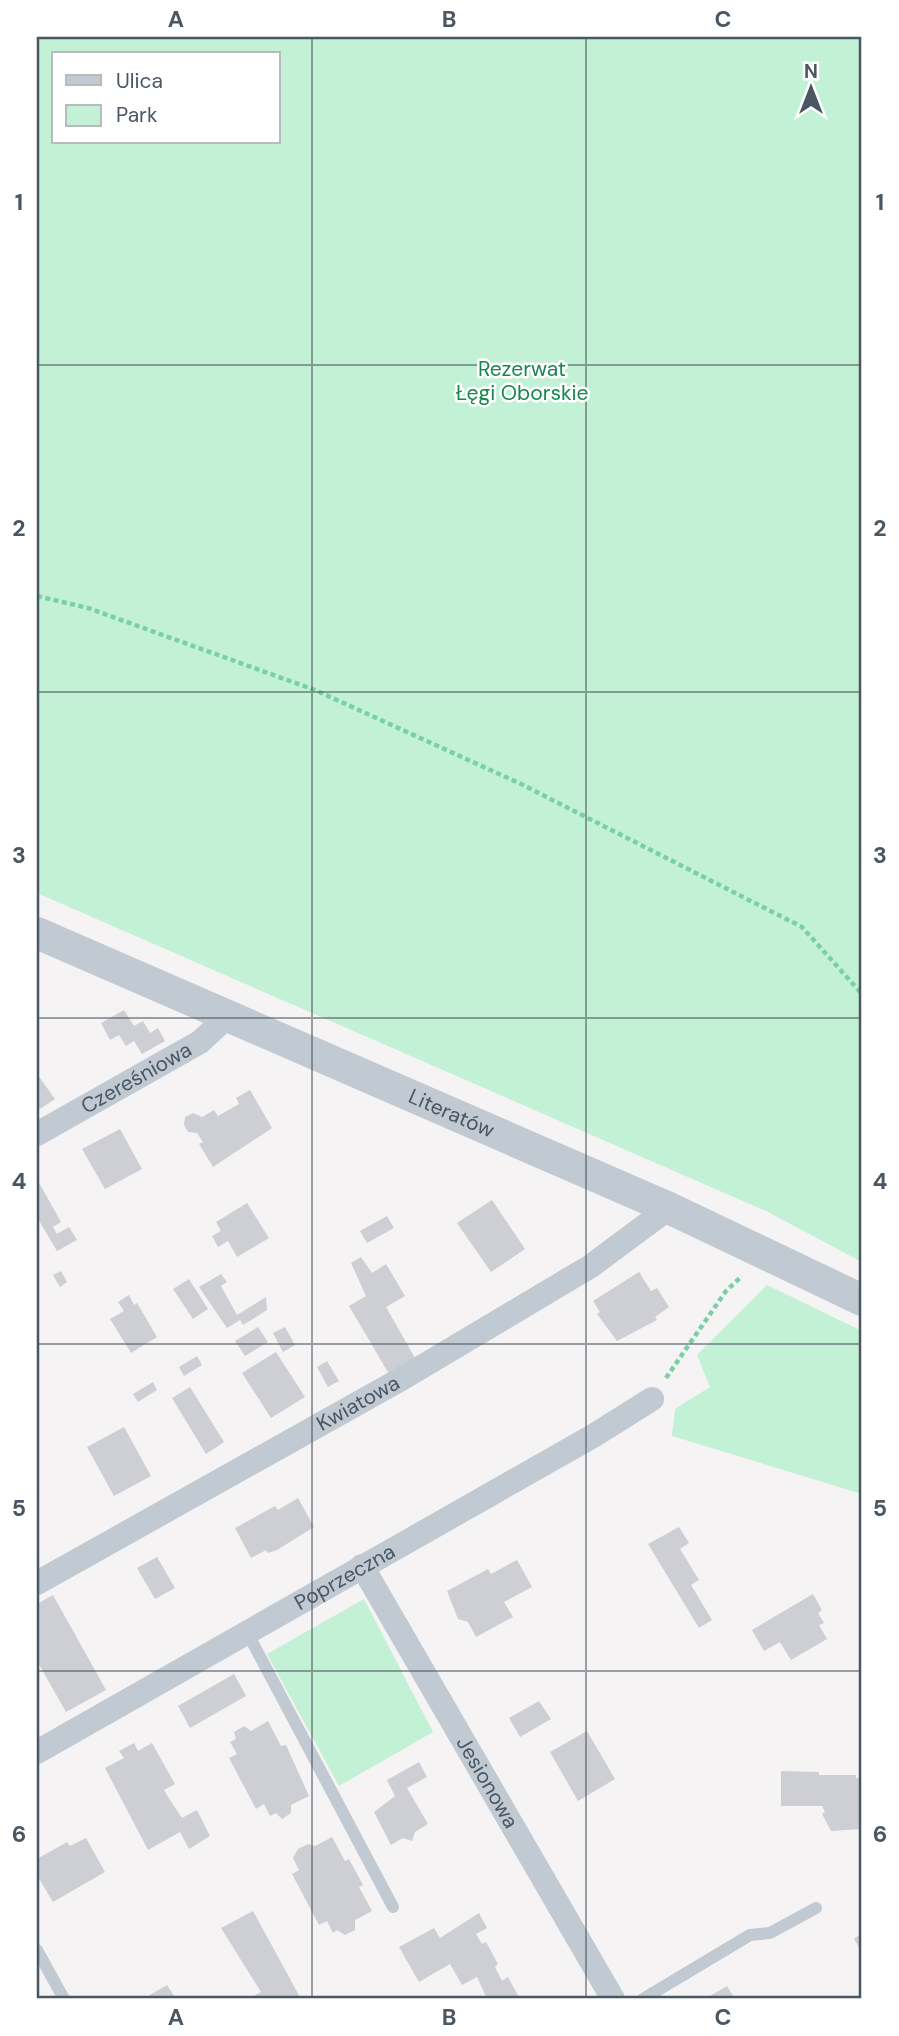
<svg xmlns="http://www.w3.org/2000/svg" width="899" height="2036" viewBox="0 0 899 2036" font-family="'DM Sans',sans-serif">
<rect width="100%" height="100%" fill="#f5f3f3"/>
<path fill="#c3f1d5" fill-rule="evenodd" d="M37,37H862V1262L766,1211L37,893ZM54,54H278V142H54Z
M767,1285L862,1331V1494L672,1436L675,1409L710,1387L697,1355Z
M364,1599L433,1732L339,1786L267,1654Z"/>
<path fill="#cdcfd5" d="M124,1010L134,1026L143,1021L150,1033L158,1028L165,1041L142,1054L134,1041L126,1046L119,1035L110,1040L101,1023Z
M37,1074L55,1099L40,1109L37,1105Z
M250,1090L272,1128L213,1167L199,1144L203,1142L197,1133L188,1132L184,1125L185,1117L193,1113L202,1117L214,1110L218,1116L239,1104L236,1098Z
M120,1129L142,1169L105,1189L82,1149Z
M37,1179L61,1222L53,1227L57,1234L69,1227L77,1240L57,1251L37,1217Z
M492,1200L525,1249L491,1272L457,1223Z
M247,1203L269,1238L237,1257L228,1241L218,1247L212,1236L221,1231L216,1222Z
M387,1216L394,1228L367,1243L360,1231Z
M361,1257L372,1273L386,1264L405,1296L386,1307L415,1358L389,1374L349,1306L366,1296L351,1263Z
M61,1271L67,1282L60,1287L53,1275Z
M639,1272L651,1291L657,1288L669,1307L655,1317L657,1320L617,1341L597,1314L600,1312L593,1301Z
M221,1274L227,1282L221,1286L237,1315L266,1297L267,1310L243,1325L240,1320L227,1328L199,1287Z
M189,1279L208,1309L193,1319L173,1289Z
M129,1295L134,1305L137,1303L157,1337L131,1353L110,1319L124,1311L118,1302Z
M258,1327L268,1342L245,1356L235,1341Z
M285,1327L295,1345L283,1352L273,1333Z
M276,1352L305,1397L271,1418L242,1373Z
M197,1356L202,1365L184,1376L179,1367Z
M327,1361L339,1381L328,1387L317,1367Z
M153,1382L157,1390L138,1402L133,1394Z
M190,1387L224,1442L206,1454L172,1398Z
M124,1427L151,1476L114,1496L87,1447Z
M298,1498L314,1527L277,1550L268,1553L266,1550L251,1558L235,1528L275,1506L278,1510Z
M679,1527L689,1543L680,1549L699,1580L691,1585L712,1620L699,1628L648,1544Z
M157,1557L175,1588L155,1599L137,1568Z
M517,1560L532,1587L504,1602L513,1617L476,1637L468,1622L458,1619L447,1591L488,1569L491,1574Z
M813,1594L822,1610L818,1613L824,1623L819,1625L827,1639L791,1660L780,1642L764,1651L752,1630Z
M53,1595L106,1690L66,1712L37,1661V1604Z
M234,1674L246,1696L190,1728L178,1706Z
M539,1701L551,1719L520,1737L509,1718Z
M268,1721L281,1746L286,1745L309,1796L291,1805V1813L282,1819L276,1813L270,1816L264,1804L256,1809L229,1758L237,1754L230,1742L236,1739L234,1732L244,1726L251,1731Z
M587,1731L615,1779L578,1801L550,1752Z
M134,1743L138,1751L152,1743L175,1784L164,1790L170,1800L182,1818L197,1810L210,1836L189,1849L180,1832L148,1850L105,1768L124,1758L119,1751Z
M419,1762L427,1777L407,1788L428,1824L415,1832L412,1841L403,1838L391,1845L374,1812L395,1796L387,1780Z
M781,1771L819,1772V1775H856V1778H862V1829L831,1831L822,1814L825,1812L822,1806H781Z
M332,1837L345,1861L349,1859L363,1885L359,1887L372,1911L355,1920V1930L345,1935L337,1930L333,1933L327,1921L319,1925L292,1874L299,1870L293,1858L298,1849L308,1844L315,1846Z
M86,1838L105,1872L53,1902L37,1875V1859L67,1842L70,1846Z
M253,1911L301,1999H249L261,1992L221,1928Z
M479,1913L487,1928L476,1934L482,1944L486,1942L498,1964L495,1967L502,1981L508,1977L520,1999H487L477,1977L462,1985L450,1964L419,1982L399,1947L434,1928L440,1938Z
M862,1933V1952L854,1939Z
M167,1985L176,1999H143Z
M727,1986L735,1999H705Z"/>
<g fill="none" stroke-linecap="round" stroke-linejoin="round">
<path stroke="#7ad0a6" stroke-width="4.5" stroke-dasharray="5 3.5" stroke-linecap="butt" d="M37,596L88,608L315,690L521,784L802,927L862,994
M666,1378L726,1291L742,1276"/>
<path stroke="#c1cad2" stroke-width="12" d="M247,1632L393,1907
M37,1950L64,1999
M643,1999L750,1935L770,1933L816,1908"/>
<g stroke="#c1cad2" stroke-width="24">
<path id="s1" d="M37,1134L200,1042L229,1015"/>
<path id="s2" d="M362,1566L613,1999"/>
<path id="s3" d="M37,1583L403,1378L591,1266L669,1208"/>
<path id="s4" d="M37,1752L593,1436L652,1399"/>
</g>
<path stroke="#c1cad2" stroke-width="32" id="s5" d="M37,933L669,1208L862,1300"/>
</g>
<path fill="none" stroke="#4a5661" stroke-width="2" stroke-opacity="0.55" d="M312,37V1999M586,37V1999M37,365H862M37,692H862M37,1018H862M37,1344H862M37,1671H862"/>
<g text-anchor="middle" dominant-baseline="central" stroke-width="5" stroke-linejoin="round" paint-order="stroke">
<g font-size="21" fill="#17864f" stroke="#fff">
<text x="522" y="369">Rezerwat<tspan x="522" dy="24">Łęgi Oborskie</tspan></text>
</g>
<g font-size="21" fill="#4a5661" stroke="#fff">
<text stroke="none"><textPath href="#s1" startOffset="114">Czereśniowa</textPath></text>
<text stroke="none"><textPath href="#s5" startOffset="452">Literatów</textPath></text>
<text stroke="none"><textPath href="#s3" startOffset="368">Kwiatowa</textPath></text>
<text stroke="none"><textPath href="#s4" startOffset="354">Poprzeczna</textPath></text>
<text stroke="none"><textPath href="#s2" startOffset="250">Jesionowa</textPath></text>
</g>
</g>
<rect width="899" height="2036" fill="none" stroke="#ffffff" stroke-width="77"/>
<rect x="52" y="52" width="228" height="91" fill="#ffffff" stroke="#b7bbc0" stroke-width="2"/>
<rect x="66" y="75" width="35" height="10" fill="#c1cad2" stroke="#b7bbc0" stroke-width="2"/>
<text x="116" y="88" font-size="21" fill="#4a5661">Ulica</text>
<rect x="66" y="105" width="35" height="21" fill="#c3f1d5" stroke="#b7bbc0" stroke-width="2"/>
<text x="116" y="122" font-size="21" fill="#4a5661">Park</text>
<g transform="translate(811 88)" stroke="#ffffff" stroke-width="5" paint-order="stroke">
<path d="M0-5L12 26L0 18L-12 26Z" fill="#4a5661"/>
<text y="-10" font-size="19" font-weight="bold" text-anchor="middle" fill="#4a5661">N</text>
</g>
<rect x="38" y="38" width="822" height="1959" fill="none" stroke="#4a5661" stroke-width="2.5"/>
<g font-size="23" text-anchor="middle" font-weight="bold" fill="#4a5661">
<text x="176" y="27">A</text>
<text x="449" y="27">B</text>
<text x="723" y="27">C</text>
<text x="19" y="210">1</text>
<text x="880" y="210">1</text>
<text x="19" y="536">2</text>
<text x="880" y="536">2</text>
<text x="19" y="863">3</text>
<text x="880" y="863">3</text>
<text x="19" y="1189">4</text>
<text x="880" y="1189">4</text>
<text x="19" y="1516">5</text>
<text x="880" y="1516">5</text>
<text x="19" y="1842">6</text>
<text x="880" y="1842">6</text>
<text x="176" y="2025">A</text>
<text x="449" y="2025">B</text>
<text x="723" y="2025">C</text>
</g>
</svg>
